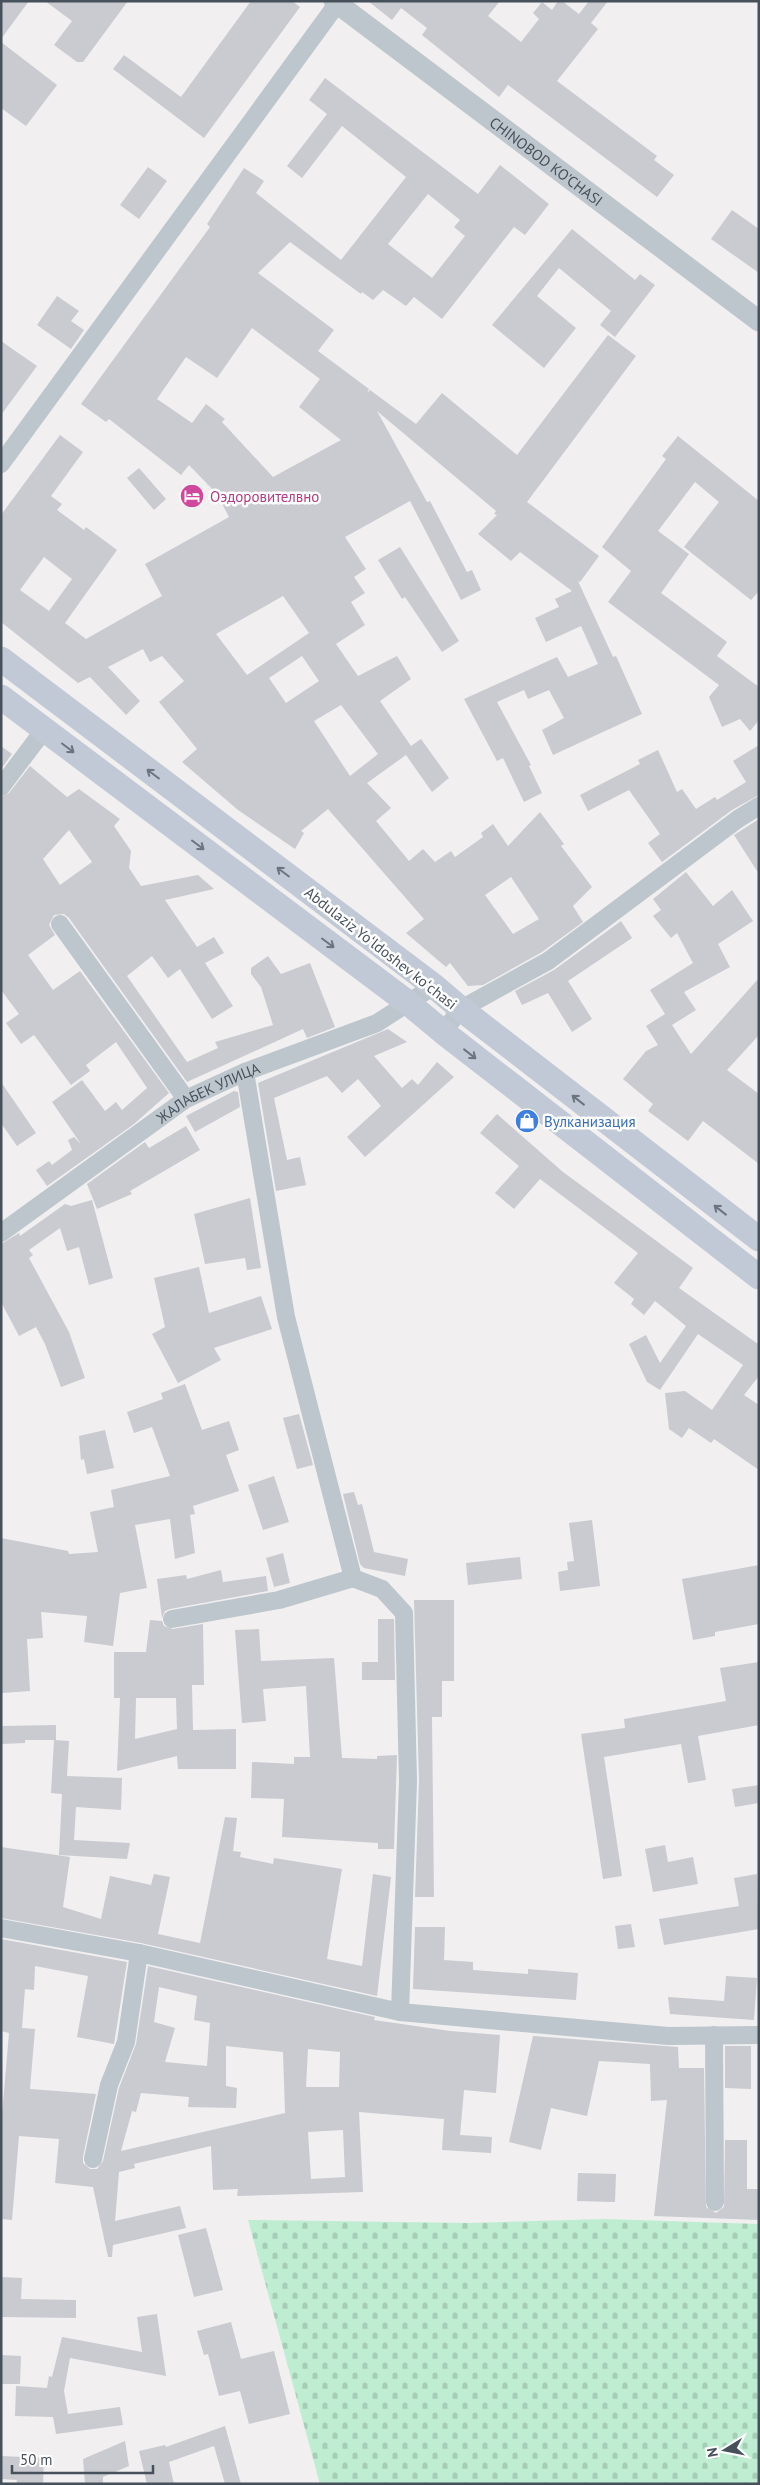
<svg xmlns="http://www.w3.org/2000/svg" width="760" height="2485" viewBox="0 0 760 2485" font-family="'PT Sans',sans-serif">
<defs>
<pattern id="cemetery-stones" width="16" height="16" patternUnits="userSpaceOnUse" patternTransform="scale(1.25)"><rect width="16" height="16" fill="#bfedd2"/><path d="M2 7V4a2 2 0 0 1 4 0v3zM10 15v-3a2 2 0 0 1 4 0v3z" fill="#a6cdb7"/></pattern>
</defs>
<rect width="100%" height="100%" fill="#f1efef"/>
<path fill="url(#cemetery-stones)" d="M605,2219L759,2224V2484H320L248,2220L470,2223Z"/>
<path fill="#c9cbd1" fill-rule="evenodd" d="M1,1H29L1,39Z
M45,1H128L83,62H77L54,45L72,21Z
M251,1H292L300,7L204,138L113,69L124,55L181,97Z
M368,1H500L488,16L521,42L539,19L533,13L542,2L552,10L558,1H562L579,14L589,1H608L591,23L598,29L557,81L657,156L654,160L674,175L657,197L508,85L499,97L422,35L427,28L401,8L392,20Z
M1,42L57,85L26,126L1,108Z
M325,78L478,194L500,165L549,204L525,235L514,227L442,319L414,297L406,306L383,290L373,300L362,292L361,294L290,242L258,273L334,330L318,351L369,389L367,393L370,390L416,424L442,393L517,455L608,335L636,356L527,502L599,556L580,582L578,581L613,657L616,656L642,714L553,755L542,730L564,718L549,690L528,699L524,690L497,702L531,765L529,766L542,793L524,802L503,758L497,761L464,699L557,657L568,677L598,664L581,626L546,642L535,618L559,607L555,599L572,591L520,552L511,561L478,534L497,515L494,514L496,511L377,411L427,502L430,501L467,572L472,570L481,590L461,600L410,501L345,537L366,569L354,577L365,593L351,602L365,625L336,644L358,676L397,656L411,679L380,701L411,746L421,739L449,778L432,792L406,755L367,783L391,808L376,821L409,861L423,849L435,862L451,851L455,857L483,837L481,833L493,824L508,846L540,812L564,844L561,846L592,887L573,906L583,922L542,952L483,985L468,986L450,963L446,967L406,933L424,919L328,809L301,831L304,833L295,849L238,810L182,762L197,749L159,702L184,681L162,656L150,662L143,649L108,667L140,701L126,715L90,677L78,683L1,622V515L60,435L83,452L51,496L62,504L57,510L84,530L86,527L117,550L65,623L86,639L162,596L145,564L229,517L217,494L189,465L181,475L109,419L106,422L81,404L210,227L207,224L244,168L264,181L256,193L341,260L406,177L342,126L302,178L287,166L327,114L309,100ZM428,194L460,220L454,227L465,236L432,278L388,244ZM252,328L320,379L299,407L341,440L273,477L222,422L225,419L206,404L192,423L157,399L186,357L217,378ZM44,557L72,579L49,611L20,590ZM283,596L309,633L247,675L216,634ZM302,656L319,681L286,703L269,678ZM341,705L378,754L350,776L314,721ZM511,877L539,919L513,934L485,895Z
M148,167L167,181L139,219L120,205Z
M732,210L759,229V273L711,239Z
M572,229L635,280L640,274L655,285L615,337L600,325L611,311L559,268L537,296L576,328L544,368L492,325Z
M57,296L79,311L71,321L84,330L71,349L37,325Z
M1,341L37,366L1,415Z
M678,436L759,501V591L751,600L684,547L719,502L695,482L658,531L689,554L661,593L727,642L717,656L759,687V720L750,731L740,719L722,727L709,697L719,685L608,602L631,571L602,547L666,459L662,456Z
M139,468L166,499L154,510L127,478Z
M400,547L459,641L442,652L405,597L402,599L378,560Z
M759,745V795L732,810L662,862L648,843L660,834L629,790L588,811L580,795L640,764L638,760L658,750L677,792L682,789L696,809L715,797L717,800L746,782L733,761Z
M1,746L12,754L1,769Z
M30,766L67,797L79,789L120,819L114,826L131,851L129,868L141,886L198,875L214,889L165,900L197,947L214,937L224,953L205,963L233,1006L212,1019L180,969L168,978L152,956L127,976L187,1062L218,1048L215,1042L273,1025L261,987L251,974V968L268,956L281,974L310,963L335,1027L307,1038L303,1029L187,1082L69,918L64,914L54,915L49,925L55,935L28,955L53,990L80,971L169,1093L134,1124L47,1186L36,1170L49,1161L52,1165L72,1150L68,1140L74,1137L81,1144L52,1102L82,1080L105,1111L116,1102L122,1110L147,1088L116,1042L86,1065L90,1071L71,1085L34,1035L21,1044L6,1023L19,1014L1,990V797L9,793ZM69,830L92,862L60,885L43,859Z
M759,819V874L734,835Z
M686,872L713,906L732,890L753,921L718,944L730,967L684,992L696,1010L672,1025L691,1054L759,978V1035L727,1070L759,1094V1164L703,1121L688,1141L648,1111L653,1104L623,1079L646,1051L658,1045L646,1026L665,1014L650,990L693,963L677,933L671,938L653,916L661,910L653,899Z
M621,921L632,938L568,981L592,1019L572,1032L548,993L522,1005L515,991L554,970Z
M388,1029L407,1042L374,1056L402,1088L412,1079L418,1085L437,1062L454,1077L365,1157L347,1137L381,1106L358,1079L342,1093L327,1076L274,1098L287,1160L300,1157L306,1185L276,1191L258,1083Z
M1,1082L36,1133L17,1146L1,1123Z
M234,1091L238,1092L240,1107L195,1132L186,1116Z
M497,1114L563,1172L693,1268L679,1288L758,1344L759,1342V1376L744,1395L759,1405V1470L714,1439L711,1443L689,1428L682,1438L669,1429L665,1393L685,1391L712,1410L743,1365L698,1334L660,1390L647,1382L629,1344L646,1335L660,1363L686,1326L655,1301L644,1315L631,1304L634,1299L614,1283L638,1253L540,1179L514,1209L495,1193L519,1166L480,1133Z
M186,1126L200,1150L130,1191L132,1194L97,1209L87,1184L145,1142L149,1148Z
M250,1198L261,1268L247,1270L245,1258L205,1264L194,1214Z
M92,1200L113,1278L89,1285L79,1247L67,1251L60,1228L29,1250L33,1255L29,1258L69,1332L85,1378L61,1387L45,1344L36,1327L19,1336L1,1302V1244L19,1233L20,1236L65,1204L71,1206Z
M199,1267L209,1313L261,1296L272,1329L214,1348L221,1360L178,1383L152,1334L165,1327L154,1278Z
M185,1384L202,1430L229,1421L239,1450L226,1455L239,1491L193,1506L195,1514L190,1515L195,1553L175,1559L170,1519L135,1525L147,1588L120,1593L113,1646L84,1642L87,1616L41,1612L43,1638L27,1639L30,1691L2,1693L1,1538L68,1551L69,1554L98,1552L90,1512L114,1507L111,1490L170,1476L152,1427L134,1433L127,1412L163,1399L161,1393Z
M299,1414L313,1465L297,1469L283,1418Z
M105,1430L114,1468L87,1474L84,1459L81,1460L79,1436Z
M274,1476L289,1522L263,1530L248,1485Z
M354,1492L358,1505L362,1504L374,1552L408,1559L405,1576L364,1568L360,1564L343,1494Z
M592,1520L600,1586L560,1591L558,1572L568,1570L567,1562L574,1561L569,1523Z
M283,1553L290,1583L274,1587L266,1558Z
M520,1557L522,1579L468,1585L466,1563Z
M759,1565V1624L715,1632V1636L693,1640L682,1579Z
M221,1570L223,1582L266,1576L268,1591L170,1609L165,1611L162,1618L157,1579L186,1575L187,1579Z
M414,1600H454V1681H442V1717H432L434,1897H415L419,1781Z
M378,1619H394L395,1680H362V1662H378Z
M150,1620L162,1621L164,1626L173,1629L203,1624L204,1685H192L193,1730L236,1729V1769H178L177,1756L117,1771L120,1698H114V1652H146ZM136,1698H176L177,1729L135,1739Z
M259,1629L261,1661L334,1658L342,1758L377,1759V1756L397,1755L394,1849H378V1843L282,1837L284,1799L251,1798L252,1762L294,1764V1757H310L306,1686L263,1689L266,1721L242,1723L235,1630Z
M759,1662V1725L698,1736L706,1780L688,1783L681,1744L604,1757L622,1876L603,1879L581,1734L625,1728L624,1719L726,1701L720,1668Z
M56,1725V1740H25V1743L1,1744V1726Z
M54,1740L69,1741L67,1776L122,1778L121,1810L76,1807L74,1840L130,1843L127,1859L59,1855L62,1794L51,1793Z
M759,1785V1803L735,1807L732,1789Z
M225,1817L237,1818L233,1851L241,1852L240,1857L273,1864L274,1858L342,1869L327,1959L362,1966L373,1874L391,1877L377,1996L141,1943L1,1918V1847L70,1857L63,1907L101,1919L110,1876L151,1885L154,1874L170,1877L158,1934L200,1943Z
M665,1845L668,1862L693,1857L698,1884L653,1892L645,1849Z
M757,1874L759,1929L664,1945L659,1919L739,1906L734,1878Z
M631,1924L635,1947L618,1949L615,1926Z
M415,1927H445L444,1960L473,1962V1970L528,1974V1969L578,1973L576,2000L413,1989Z
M1,1939L127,1962L114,2044L77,2037L88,1976L35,1966L34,1990L25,1989L22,2028L35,2029L30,2089L96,2094L83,2157V2163L90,2169H97L103,2161L119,2088L136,2044L148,1966L375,2017L374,2020L450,2031L500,2035L496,2093L464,2090L460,2135L492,2137L491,2153L442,2150L444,2119L359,2112L363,2192L237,2196L238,2189L213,2190L211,2146L134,2164L135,2168L119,2172L115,2221L180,2206L186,2228L113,2245L112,2257H108L93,2187L55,2183L59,2139L19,2136L12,2220L1,2219V2126L9,2033L1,2031ZM159,1987L197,1996L194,2020L210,2023L207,2066L165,2062L175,2028L154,2022ZM226,2046L283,2052L285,2113L121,2151L132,2111L136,2112L141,2093L189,2097L188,2107L236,2108L237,2088L226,2086ZM308,2049L340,2052L339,2087H306ZM343,2130L345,2177L311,2179L308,2132Z
M726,1976L757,1978L754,2020L670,2014L668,1997L724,2001Z
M533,2036L678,2047L679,2068H704L706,2207L716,2213L724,2207L725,2140H747V2189H759V2220L654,2216L667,2100L651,2101L650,2064L599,2061L587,2116L551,2108L541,2150L509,2142Z
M725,2046H751V2089L725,2088Z
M578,2173L616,2174L615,2202L577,2201Z
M206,2228L223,2290L194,2297L178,2235Z
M1,2277L22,2278L21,2299L76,2300V2318L1,2317Z
M157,2314L166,2376L70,2358L64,2391L68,2414L120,2407L123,2425L56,2434L53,2417L15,2416L16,2386L47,2388L49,2376L52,2377L62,2337L142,2352L137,2317Z
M231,2322L241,2359L274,2351L290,2414L249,2424L240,2391L219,2396L208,2354L204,2355L197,2331Z
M1,2355L21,2356L20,2384H1Z
M225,2426L241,2484H225L214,2446L169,2462L174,2484H147L139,2451L165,2445L166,2447Z
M125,2441L129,2466L103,2477V2484H85L83,2459Z
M1,2456L44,2458L43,2484H16L17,2480L1,2479Z"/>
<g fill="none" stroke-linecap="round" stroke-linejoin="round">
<g stroke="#bdc6cd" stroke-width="18">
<path d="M1,464L337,4"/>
<path d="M1,787L44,730"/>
<path d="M60,924L186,1099"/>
<path d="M443,1032L461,1009L548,961L738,819L759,806"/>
<path d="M245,1072L286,1317L353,1578L382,1589L404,1613L408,1781L400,2012"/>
<path id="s1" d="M1,1233L186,1099L245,1072L377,1023L434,986"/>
<path d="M172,1619L279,1600L353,1578"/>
<path d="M1,1928L139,1953L400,2012L668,2036L759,2035"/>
<path d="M714,2035L715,2202"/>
<path d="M93,2159L109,2085L126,2042L139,1953"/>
</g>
<path stroke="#bdc6cd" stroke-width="21" id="s2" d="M334,1L759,321"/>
<path stroke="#c0c9d5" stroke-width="25" d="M1,659L434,986L461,1009L759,1239
M1,697L407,1002L443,1032L759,1277"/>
</g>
<defs><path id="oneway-shaft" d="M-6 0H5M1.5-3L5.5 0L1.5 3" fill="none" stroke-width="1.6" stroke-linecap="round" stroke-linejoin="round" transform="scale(1.25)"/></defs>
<g stroke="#6b7580">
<use href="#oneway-shaft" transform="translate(68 748) rotate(37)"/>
<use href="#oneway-shaft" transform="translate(153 774) rotate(-143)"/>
<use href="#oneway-shaft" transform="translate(198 845) rotate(37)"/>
<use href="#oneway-shaft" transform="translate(283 872) rotate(-143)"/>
<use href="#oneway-shaft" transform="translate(328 943) rotate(37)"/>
<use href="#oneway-shaft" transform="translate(470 1054) rotate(38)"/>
<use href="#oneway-shaft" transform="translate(578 1100) rotate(-142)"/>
<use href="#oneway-shaft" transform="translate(720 1210) rotate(-142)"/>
</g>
<defs>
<g id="hotel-disc" transform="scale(1.25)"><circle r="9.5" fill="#d1479c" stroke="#fff"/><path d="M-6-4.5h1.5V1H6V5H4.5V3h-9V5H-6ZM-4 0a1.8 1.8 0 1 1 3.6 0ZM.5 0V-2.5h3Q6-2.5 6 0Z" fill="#fff"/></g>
<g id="shop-disc" transform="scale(1.25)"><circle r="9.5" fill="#3f7fe0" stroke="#fff"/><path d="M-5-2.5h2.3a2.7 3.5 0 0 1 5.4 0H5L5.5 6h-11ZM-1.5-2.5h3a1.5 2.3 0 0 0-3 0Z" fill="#fff"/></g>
</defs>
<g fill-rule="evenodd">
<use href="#hotel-disc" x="192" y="496"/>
<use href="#shop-disc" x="527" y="1121"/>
</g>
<g text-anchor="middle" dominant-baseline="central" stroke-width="5" stroke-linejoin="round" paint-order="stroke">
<g font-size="15" fill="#47515c" stroke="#fff">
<text stroke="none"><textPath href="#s2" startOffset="266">CHINOBOD KO'CHASI</textPath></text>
<text transform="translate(381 948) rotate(38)">Abdulaziz Yoʻldoshev koʻchasi</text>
<text stroke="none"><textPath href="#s1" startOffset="251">ЖАЛАБЕК УЛИЦА</textPath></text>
</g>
<g font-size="15" fill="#b23c85" stroke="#fff" text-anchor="start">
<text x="210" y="496">Оэдоровителвно</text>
</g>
<g font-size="15" fill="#366cbe" stroke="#fff" text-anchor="start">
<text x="544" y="1121">Вулканизация</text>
</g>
</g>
<rect width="760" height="2485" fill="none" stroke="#47515c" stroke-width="5"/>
<g transform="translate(725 2450) rotate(260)" stroke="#ffffff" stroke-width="4" paint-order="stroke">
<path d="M0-4L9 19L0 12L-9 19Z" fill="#47515c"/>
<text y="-8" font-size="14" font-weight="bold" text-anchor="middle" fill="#47515c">N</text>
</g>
<path d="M12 2465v8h141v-8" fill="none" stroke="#47515c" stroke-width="2.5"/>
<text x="20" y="2465" font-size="15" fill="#47515c" stroke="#ffffff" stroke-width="4" paint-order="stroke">50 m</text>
</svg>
